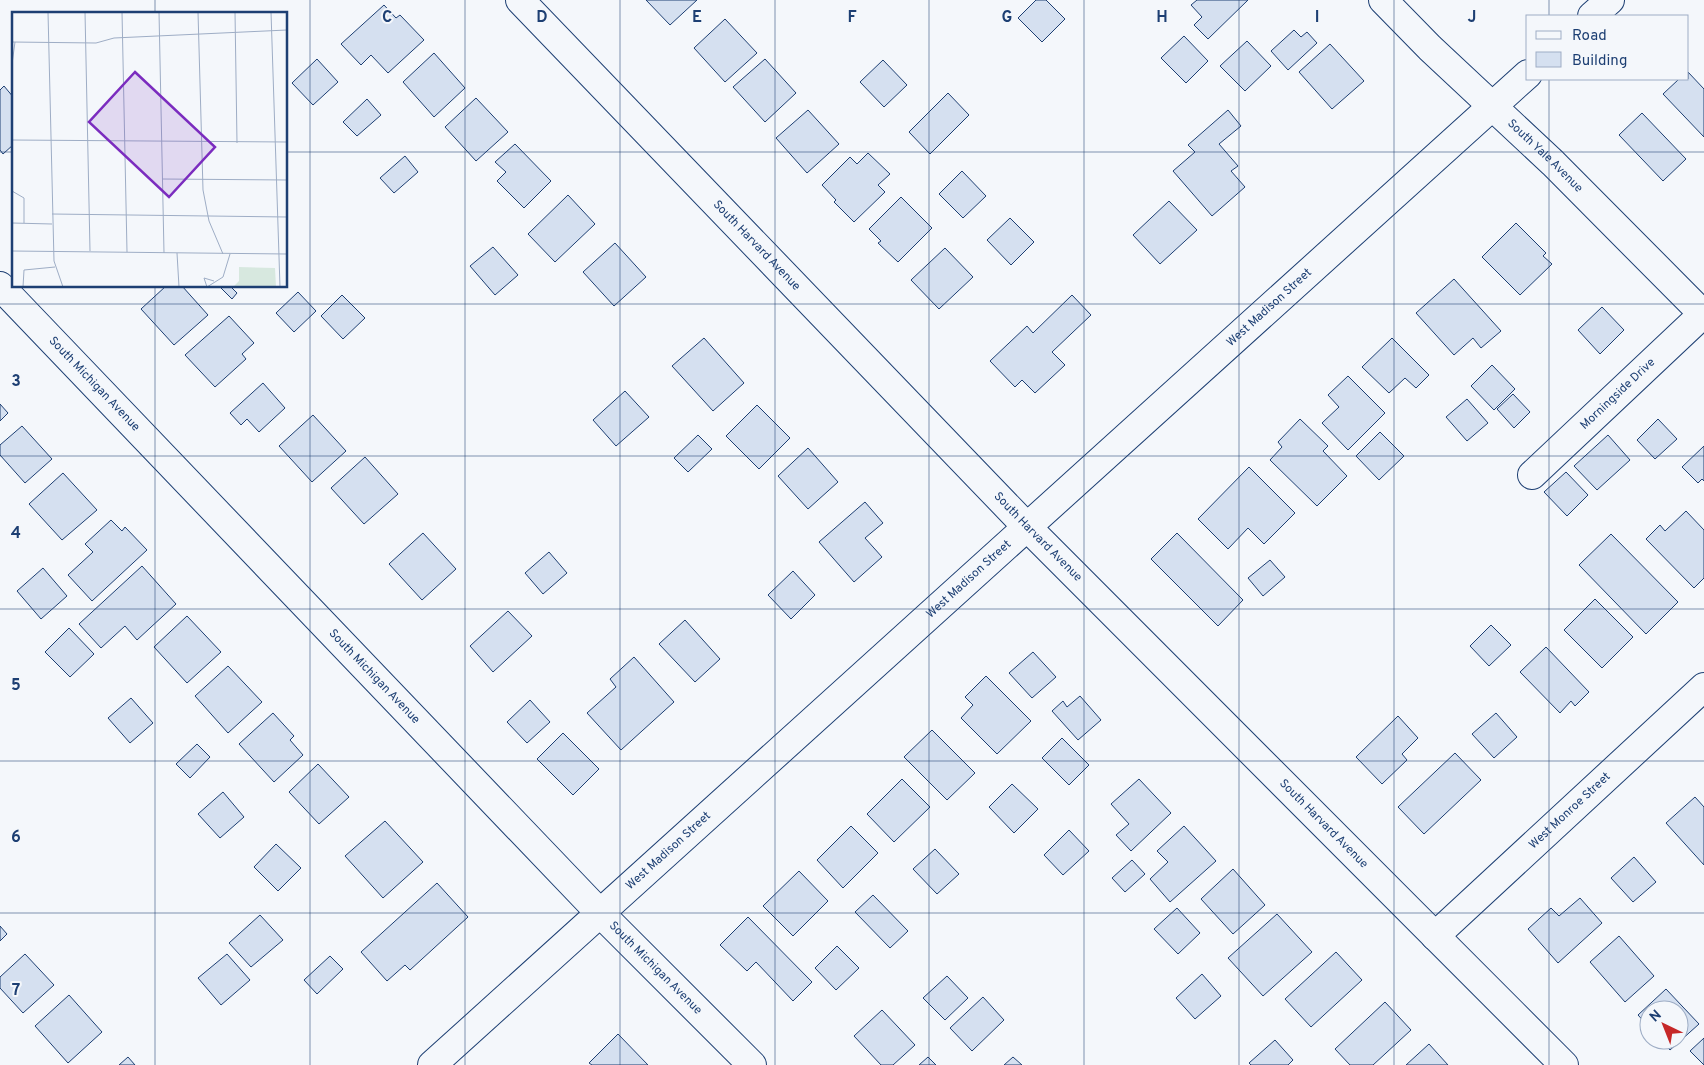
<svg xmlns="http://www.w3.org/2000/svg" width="1704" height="1065" viewBox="0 0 1704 1065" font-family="Overpass,sans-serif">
<rect width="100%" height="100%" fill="#f4f7fb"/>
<path fill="#d5e0f0" stroke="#1d3f73" d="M646,0H697L670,25Z
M1036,0H1046L1065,19L1042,42L1018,18Z
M1197,0H1248L1208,39L1194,25L1202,17L1191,5Z
M384,5L396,18L400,15L424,40L388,73L371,55L361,65L341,44Z
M725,19L757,53L725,82L694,48Z
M1294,30L1301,37L1307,32L1317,43L1288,70L1271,51Z
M1184,36L1208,61L1186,83L1161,58Z
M1247,41L1271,66L1245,91L1220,66Z
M1330,44L1364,81L1332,109L1299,72Z
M434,53L465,88L434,117L403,82Z
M317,59L338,82L313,105L292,83Z
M765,59L796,93L765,122L733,87Z
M883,60L907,85L884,107L860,82Z
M1688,72L1704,89V137L1663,94L1679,79H1688Z
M4,86L14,98V144L3,154L0,150V90Z
M948,93L969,115L930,154L909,132Z
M476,98L508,132L476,161L445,127Z
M367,99L381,115L357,136L343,122Z
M808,110L839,144L807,173L776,138Z
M1228,110L1241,126L1219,144L1238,166L1231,171L1245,187L1212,216L1173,171L1195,152L1188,145Z
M1642,113L1686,159L1663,181L1619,135Z
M515,144L551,181L524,208L497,181L506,172L495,162Z
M868,153L890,174L878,185L885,192L854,222L834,202L836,200L822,185L850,157L857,164Z
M405,156L418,172L394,193L380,178Z
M962,171L986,196L963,218L939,194Z
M568,195L595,224L555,262L528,234Z
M901,197L932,228L898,262L878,243L881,241L869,229Z
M1169,201L1197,230L1160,264L1133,235Z
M1010,218L1034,242L1011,265L987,240Z
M1516,223L1546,253L1543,256L1552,264L1520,295L1482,257Z
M615,243L646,277L614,306L583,272Z
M493,247L518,275L495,295L470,266Z
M945,248L973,277L939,309L911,280Z
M1454,279L1501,331L1481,348L1473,338L1454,355L1416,313Z
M166,286H182L208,315L174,345L141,309Z
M219,286H230L237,293L232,299Z
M298,292L316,311L294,332L276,313Z
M342,295L365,318L343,339L321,316Z
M1072,295L1091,315L1052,352L1065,365L1035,393L1022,380L1015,387L990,361L1027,326L1033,333Z
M1602,307L1624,330L1600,354L1578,330Z
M229,316L254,343L242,354L246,359L215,387L185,355Z
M704,338L744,383L713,411L672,366Z
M1392,338L1429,375L1416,388L1405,378L1389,393L1362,367Z
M1492,365L1515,389L1494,410L1471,386Z
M1348,376L1385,413L1348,450L1322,423L1339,407L1328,395Z
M263,383L285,408L259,432L247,419L241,425L230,413Z
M625,391L649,417L616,446L593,420Z
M1513,394L1530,412L1514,428L1497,409Z
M1467,399L1488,423L1467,441L1446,417Z
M0,404L8,413L0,421Z
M757,405L790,438L759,469L726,436Z
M313,415L346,451L312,482L279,446Z
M1300,419L1328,446L1323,451L1347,476L1317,506L1270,460L1282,447L1278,442Z
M1658,419L1677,439L1655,459L1637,440Z
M22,426L52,459L25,483L0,455V445Z
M1380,432L1404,456L1379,480L1356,456Z
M698,435L712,449L688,472L674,458Z
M1608,435L1630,460L1597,490L1574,466Z
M1704,446V481L1702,479L1698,483L1682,467Z
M808,448L838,482L808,509L778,476Z
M365,457L398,494L364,524L331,488Z
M1249,467L1295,513L1264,544L1248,528L1228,549L1198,519Z
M1566,472L1588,495L1567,516L1544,492Z
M63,473L97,510L62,540L29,504Z
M865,502L883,523L865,538L882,557L854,582L819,542Z
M1686,511L1704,530V578L1694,588L1646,539L1660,525L1665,531Z
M111,520L122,531L125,527L147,550L92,601L68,575L93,552L85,544Z
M423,533L456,569L422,600L389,564Z
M1177,533L1243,600L1218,626L1151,559Z
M1611,534L1678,602L1646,634L1579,565Z
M549,552L567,573L543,594L525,573Z
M1270,560L1285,577L1263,596L1248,578Z
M142,566L176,604L137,640L125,626L101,648L79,624Z
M43,568L67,596L41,619L17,591Z
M793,571L815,595L791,619L768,595Z
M1595,599L1633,637L1602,668L1564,630Z
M508,611L532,636L493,672L470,646Z
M187,616L221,652L187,683L154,647Z
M685,620L720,659L695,682L659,644Z
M1491,625L1511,645L1489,666L1470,646Z
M69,628L94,654L70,677L45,652Z
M1546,647L1589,692L1575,706L1571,701L1560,713L1520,672Z
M1033,652L1056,677L1032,698L1009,673Z
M634,657L674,702L621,750L587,713L616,687L610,679Z
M228,666L262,702L228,733L195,696Z
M986,676L1031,721L997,754L961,718L973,705L965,697Z
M1080,696L1101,720L1078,740L1052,711L1063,701L1067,707Z
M131,698L153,723L130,743L108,718Z
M530,700L550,722L527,743L507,722Z
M273,713L294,736L290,740L303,755L274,782L239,744Z
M1496,713L1517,737L1494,758L1472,734Z
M1398,716L1418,738L1402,754L1407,760L1382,784L1356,757Z
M932,730L975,773L947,800L904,757Z
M563,733L599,769L573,795L537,759Z
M1062,738L1089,765L1069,785L1042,758Z
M197,744L210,757L190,778L176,764Z
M1455,753L1481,780L1424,834L1398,807Z
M318,764L349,797L319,824L289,792Z
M902,779L930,807L894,842L867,814Z
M1139,779L1171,813L1131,851L1116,835L1129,824L1111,804Z
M1012,784L1038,809L1014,833L989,807Z
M223,792L244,817L220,838L198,814Z
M1695,797L1704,807V865L1666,823Z
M385,821L423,862L383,898L345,856Z
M851,826L878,853L843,888L817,860Z
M1184,826L1216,861L1170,902L1150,879L1168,862L1157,851Z
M1069,830L1089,851L1063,875L1044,855Z
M276,844L301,868L278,891L254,867Z
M935,849L959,874L937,894L913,869Z
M1634,857L1656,882L1633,902L1611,878Z
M1132,860L1145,874L1125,892L1112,878Z
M1233,869L1265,905L1233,934L1201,899Z
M799,871L828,901L793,936L763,906Z
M437,883L468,917L410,970L405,965L387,981L361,952Z
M873,895L908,931L890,948L855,912Z
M1580,898L1602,923L1558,963L1528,929L1551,908L1559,916Z
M1177,908L1200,933L1178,954L1154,929Z
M1277,914L1312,952L1263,996L1228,958Z
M260,915L283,940L251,967L229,943Z
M748,917L812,982L793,1001L756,962L747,971L720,945Z
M0,926L7,934L0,941Z
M1619,936L1654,976L1625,1002L1590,962Z
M837,946L859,968L836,990L815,968Z
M1336,952L1362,980L1311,1027L1285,999Z
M25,954L54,985L23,1013L0,988V977Z
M227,954L250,980L221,1005L198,978Z
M330,956L343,969L317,994L304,980Z
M1202,974L1221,996L1195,1019L1176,998Z
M947,976L968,998L945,1020L923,998Z
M1666,989L1699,1024L1670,1050L1661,1040H1679V1010H1649V1027L1638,1015Z
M69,995L102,1032L68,1063L35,1026Z
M983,997L1004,1020L972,1051L950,1028Z
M1385,1002L1411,1030L1373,1065H1350L1335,1049Z
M882,1010L915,1045L893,1065H881L854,1036Z
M618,1034L648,1065H592L589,1063Z
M1704,1038V1065L1690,1051Z
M1275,1040L1293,1060L1288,1065H1251L1249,1063Z
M1429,1044L1448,1065H1406Z
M128,1057L135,1065H119Z
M928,1057L936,1065H919Z
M1013,1057L1022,1065H1004Z"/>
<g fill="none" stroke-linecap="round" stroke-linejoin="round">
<g stroke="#1d3f73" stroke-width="30">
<g id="minor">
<path id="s1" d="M520,0L1027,527L1564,1065"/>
<path id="s2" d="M1383,0L1430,48L1553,163L1704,315"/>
<path d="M1592,16L1610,0"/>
<path id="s3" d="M0,286L600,913L752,1065"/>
<path id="s4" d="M1532,475L1703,314"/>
<path id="s5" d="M1435,936L1704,687"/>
<path id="s6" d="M432,1065L1528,74"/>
</g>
</g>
<use href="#minor" stroke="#f4f7fb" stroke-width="28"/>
</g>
<path fill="none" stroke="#1d3f73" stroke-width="1" stroke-opacity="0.55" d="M155,0V14M310,0V1065M465,0V1065M620,0V1065M775,0V1065M929,0V1065M1084,0V1065M1239,0V1065M1394,0V1065M1549,0V16M1549,79V1065M0,152H14M286,152H1704M155,286V1065M0,304H1704M0,456H1704M0,609H1704M0,761H1704M0,913H1704"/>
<g text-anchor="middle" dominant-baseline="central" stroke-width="4" stroke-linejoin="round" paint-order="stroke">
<g font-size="12" fill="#1d3f73" stroke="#f4f7fb">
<text stroke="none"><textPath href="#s2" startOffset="225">South Yale Avenue</textPath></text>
<text stroke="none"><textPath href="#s1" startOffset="341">South Harvard Avenue</textPath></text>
<text stroke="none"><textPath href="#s6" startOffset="1129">West Madison Street</textPath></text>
<text stroke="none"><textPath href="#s3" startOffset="136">South Michigan Avenue</textPath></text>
<text stroke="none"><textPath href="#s4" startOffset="118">Morningside Drive</textPath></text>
<text stroke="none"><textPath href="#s1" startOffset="746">South Harvard Avenue</textPath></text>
<text stroke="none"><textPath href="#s6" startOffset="724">West Madison Street</textPath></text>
<text stroke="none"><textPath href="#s3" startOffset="541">South Michigan Avenue</textPath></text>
<text stroke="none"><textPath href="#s5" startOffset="184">West Monroe Street</textPath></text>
<text stroke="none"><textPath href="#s1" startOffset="1151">South Harvard Avenue</textPath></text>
<text stroke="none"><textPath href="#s6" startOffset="319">West Madison Street</textPath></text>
<text stroke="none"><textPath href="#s3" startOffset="946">South Michigan Avenue</textPath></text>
</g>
</g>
<g transform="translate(12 12)">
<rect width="275" height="275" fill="#f4f7fb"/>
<path d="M227,255L263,256L264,275H221L227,269Z" fill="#d7e8df"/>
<path fill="none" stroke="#9eadc5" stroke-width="1" d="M36,0L42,249L51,275M73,0L78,239M110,0L115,240M147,0L152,241M186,0L191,178L197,209L211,242M223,0L225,131M259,0L268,275M0,30L84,31L102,26L275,18M0,52L3,30M0,128L275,130M150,167L275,168M0,179L12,186V211M40,202L275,205M0,211L40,212M0,239L275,242M165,241L167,275M11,275L12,258L43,255M195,275L211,265L218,242M195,275L192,266L202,269"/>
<path fill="#7b2cbf" fill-opacity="0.15" stroke="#7b2cbf" stroke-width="2.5" d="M123,60L203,135L157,185L77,110Z"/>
<rect width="275" height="275" fill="none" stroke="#1d3f73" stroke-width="2.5"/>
</g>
<g font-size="16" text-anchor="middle" font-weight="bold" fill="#1d3f73" stroke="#f4f7fb" stroke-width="4" stroke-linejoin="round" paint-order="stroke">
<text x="387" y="22">C</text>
<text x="542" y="22">D</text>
<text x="697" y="22">E</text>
<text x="852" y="22">F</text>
<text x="1007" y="22">G</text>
<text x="1162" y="22">H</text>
<text x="1317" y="22">I</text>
<text x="1472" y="22">J</text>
<text x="16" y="386">3</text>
<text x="16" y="538">4</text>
<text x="16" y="690">5</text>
<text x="16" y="842">6</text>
<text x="16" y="995">7</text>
</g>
<rect x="1526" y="15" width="162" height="65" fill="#f4f7fb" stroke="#9eadc5"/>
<rect x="1536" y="31" width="25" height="8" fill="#f4f7fb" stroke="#9eadc5"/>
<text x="1572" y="40" font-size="15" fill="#1d3f73">Road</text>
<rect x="1536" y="52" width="25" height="15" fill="#d5e0f0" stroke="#9eadc5"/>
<text x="1572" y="65" font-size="15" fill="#1d3f73">Building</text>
<g transform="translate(1664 1025) rotate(317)"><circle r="24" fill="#f4f7fb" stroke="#9eadc5"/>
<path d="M0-4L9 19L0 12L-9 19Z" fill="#c62828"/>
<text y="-8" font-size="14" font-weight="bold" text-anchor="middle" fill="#1d3f73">N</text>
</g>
</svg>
